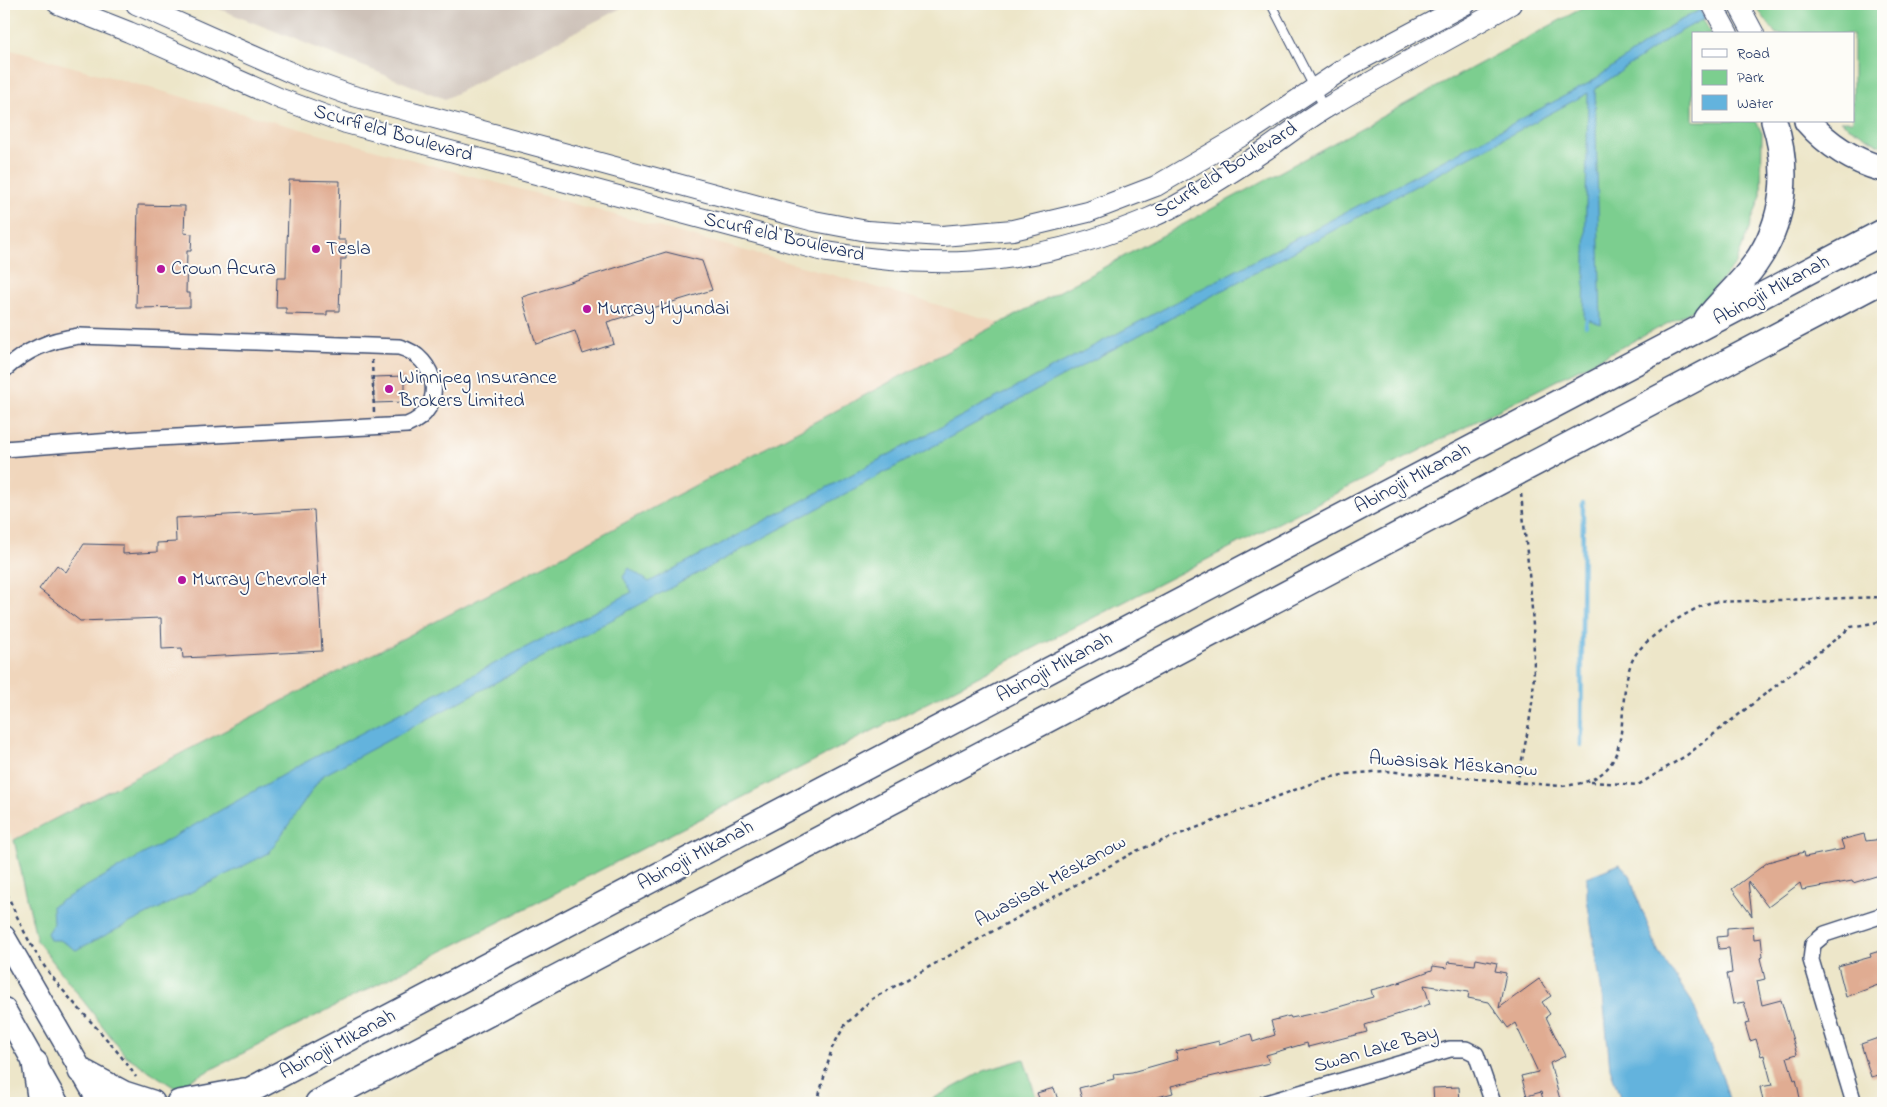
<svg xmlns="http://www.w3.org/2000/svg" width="1887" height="1107" viewBox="0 0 1887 1107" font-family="'Indie Flower',sans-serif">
<rect width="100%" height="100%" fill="#fdfcf7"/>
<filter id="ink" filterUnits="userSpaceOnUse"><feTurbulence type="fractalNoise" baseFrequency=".02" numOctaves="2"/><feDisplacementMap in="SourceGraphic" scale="10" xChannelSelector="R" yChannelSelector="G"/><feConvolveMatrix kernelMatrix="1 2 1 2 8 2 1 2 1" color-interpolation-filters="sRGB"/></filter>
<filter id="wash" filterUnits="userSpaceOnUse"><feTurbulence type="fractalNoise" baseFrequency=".0096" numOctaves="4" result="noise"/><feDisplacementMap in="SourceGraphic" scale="20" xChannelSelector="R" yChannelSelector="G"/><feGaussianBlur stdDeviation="1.12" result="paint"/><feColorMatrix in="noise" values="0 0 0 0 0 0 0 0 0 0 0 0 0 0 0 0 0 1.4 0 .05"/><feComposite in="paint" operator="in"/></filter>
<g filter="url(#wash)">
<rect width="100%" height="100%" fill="#ede6c9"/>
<path fill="#f0d6bc" d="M4,48L812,269L1001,323L564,555L14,840L4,825Z"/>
<path fill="#cec2b9" d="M207,4H629L445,99Z"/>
<path fill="#7cce8f" stroke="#4c7e76" d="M1590,4H1695L1711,34H1693V121H1756L1762,133L1761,195L1736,264L1694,310L175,1088L125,1055L37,941L14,840L564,555L1001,323Z
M1754,4H1883V147L1840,121H1853V34H1776Z
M1024,1059L1038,1103H925L984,1071Z"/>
<path fill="#63b3dd" stroke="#3f719e" d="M1700,10L1705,18L1672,36L1595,89L1601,324L1584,318L1588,93L322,776L269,853L76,950L60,940H50L47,933L53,924L52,906L300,765L632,592L623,577L629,568L649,582L1591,82L1670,26Z
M1620,864L1630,875L1635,892L1658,951L1692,1002L1723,1078L1730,1103H1622L1610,1068L1604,1006L1587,899V877Z"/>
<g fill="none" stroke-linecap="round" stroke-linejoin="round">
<path stroke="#63b3dd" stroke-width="4.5" d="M1586,326L1587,319
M1581,745L1583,503"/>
</g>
<g id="blocks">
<path fill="#e0ac92" d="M289,180L340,181L338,240H346V259H341L339,311H327V315L286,314V308H276L277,278H286Z
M138,205L185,206L184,233L192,234L191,251H187L186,293H190V307L136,308Z
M666,252L702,261L712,290L607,322L614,344L583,354L575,331L536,344L522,297Z
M405,376V402L374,403L373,377Z
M314,510L322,651L183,658L182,648L162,649L161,618L80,621L39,589L57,565L66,572L84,544L123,545V554L157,552V543L176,542L175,518Z
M1864,834L1866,841L1883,839V874L1853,883L1852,881L1802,890L1800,883L1768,907L1748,881L1752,916L1732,889L1768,862L1804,852L1805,857L1844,849L1841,840Z
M1753,926L1754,939L1761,938L1763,957L1760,958L1765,979L1757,981L1762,1005L1781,1000L1797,1054L1787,1057L1794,1080L1796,1079L1801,1103H1774L1773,1099L1763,1101L1760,1087L1772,1085L1764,1055L1761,1056L1756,1039L1750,1041L1745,1024L1750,1023L1744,1002L1733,1004L1727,974L1732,973L1729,948L1719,949L1717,937L1727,936V928Z
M1883,950V988L1879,989L1878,985L1846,997L1838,966L1871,957L1870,954Z
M1476,959L1497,963L1495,971L1506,973L1499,1008L1539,979L1551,996L1542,1002L1550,1014L1546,1017L1565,1056L1550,1063L1561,1103H1544L1541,1092L1527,1096L1521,1076L1538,1072L1515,1023L1508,1028L1489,1002L1468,998L1469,992L1424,985L1430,1004L1365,1025L1367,1032L1308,1047L1307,1043L1266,1055L1269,1063L1171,1086L1173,1093L1146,1100L1122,1103H1083L1079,1088L1114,1079L1113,1074L1132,1072L1178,1059L1176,1051L1219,1041V1044L1251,1034L1253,1042L1275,1035L1271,1021L1290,1016L1291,1018L1325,1011L1373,997L1371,990L1402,982H1399L1432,970L1433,966L1447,968L1448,962L1475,965Z
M1881,1037L1883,1045V1074L1871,1077L1861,1044Z
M1459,1087L1460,1103H1434L1433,1088Z
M1054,1088L1059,1103H1041L1037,1093Z"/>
</g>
</g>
<g filter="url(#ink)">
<use href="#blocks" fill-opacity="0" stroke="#3a4a6e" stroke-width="1"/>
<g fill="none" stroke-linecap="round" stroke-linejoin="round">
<g stroke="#3a4a6e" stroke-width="10">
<path id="service" d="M1271,4L1325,109"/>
</g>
<g stroke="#3a4a6e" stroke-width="18">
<path id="minor" d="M4,370C26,350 49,340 79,336L399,347C438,357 448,409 407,425L139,439L4,449
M1266,1103L1450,1049H1466L1476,1054L1493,1103
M1854,1103L1811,960L1813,944L1825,934L1883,915"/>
</g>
<g stroke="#3a4a6e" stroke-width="22">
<path id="tertiary" d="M58,4L129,32L281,99L346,123L827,252C928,269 1017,267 1114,232C1138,223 1162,214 1184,201C1212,185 1240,167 1267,149C1287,135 1306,120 1326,108C1386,72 1450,39 1511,4
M136,4L303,78L350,95L814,221L867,231L942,236L1013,230L1088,212L1156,186L1252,130L1345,68L1466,4
M1712,4L1728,34
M1738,4L1754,34"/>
</g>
<g stroke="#3a4a6e" stroke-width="25">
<path id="secondary" d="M4,937L100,1103
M4,1009L57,1103"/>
</g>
<g stroke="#3a4a6e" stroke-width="28">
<path id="primary" d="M1807,121C1828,145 1853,161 1883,169
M1707,319C1722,300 1741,284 1755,264C1785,222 1790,169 1774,121
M35,1063L41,1103
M81,1071L124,1094L152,1103
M179,1103L244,1091
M226,1103L1883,232
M318,1103L1883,280"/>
</g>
<path stroke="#3a4a6e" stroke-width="2.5" stroke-dasharray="4 4" stroke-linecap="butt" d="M372,360L374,412
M1591,782L1638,785L1687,755L1851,627L1883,621
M1517,784C1523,754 1530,724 1533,694C1537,627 1527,559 1521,493
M4,886C16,916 31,949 50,974C77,1010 111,1039 136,1077
M817,1103L832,1048L845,1025L872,999L1136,851L1323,779L1347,774L1385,771L1561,786C1645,781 1610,709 1633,659C1643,638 1690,609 1712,602L1883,597"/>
<use href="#service" stroke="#fff" stroke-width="8"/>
<use href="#minor" stroke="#fff" stroke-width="15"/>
<use href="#tertiary" stroke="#fff" stroke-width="20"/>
<use href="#secondary" stroke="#fff" stroke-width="22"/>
<use href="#primary" stroke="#fff" stroke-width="25"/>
</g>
</g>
<g fill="#b5179e" stroke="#fdfcf7" stroke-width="2">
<circle cx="316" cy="249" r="5"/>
<circle cx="161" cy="269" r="5"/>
<circle cx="587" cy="309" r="5"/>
<circle cx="389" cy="389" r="5"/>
<circle cx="182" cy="580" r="5"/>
</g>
<g text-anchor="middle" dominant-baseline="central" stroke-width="4" stroke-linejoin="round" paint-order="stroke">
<g font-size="20" fill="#1b2f5e" stroke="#fdfcf7">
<text transform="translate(393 134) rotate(16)">Scurfield Boulevard</text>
<text transform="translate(1226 171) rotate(-32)">Scurfield Boulevard</text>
<text transform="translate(784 238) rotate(13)">Scurfield Boulevard</text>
<text transform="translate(1772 291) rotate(-28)">Abinojii Mikanah</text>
<text transform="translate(1413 479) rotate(-28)">Abinojii Mikanah</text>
<text transform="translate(1055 668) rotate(-28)">Abinojii Mikanah</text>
<text transform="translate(1453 765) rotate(4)">Awasisak Mēskanow</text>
<text transform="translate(696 856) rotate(-28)">Abinojii Mikanah</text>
<text transform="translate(1051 882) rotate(-29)">Awasisak Mēskanow</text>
<text transform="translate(338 1045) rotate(-28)">Abinojii Mikanah</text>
<text transform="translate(1376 1050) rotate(-16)">Swan Lake Bay</text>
</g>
<g font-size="20" fill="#1b2f5e" stroke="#fdfcf7" text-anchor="start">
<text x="326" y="249">Tesla</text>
<text x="171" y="269">Crown Acura</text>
<text x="597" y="309">Murray Hyundai</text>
<text x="399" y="378">Winnipeg Insurance<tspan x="399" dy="23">Brokers Limited</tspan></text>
<text x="192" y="580">Murray Chevrolet</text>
</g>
</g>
<rect width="1887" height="1107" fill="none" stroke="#fdfcf7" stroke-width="20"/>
<rect x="1692" y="32" width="162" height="90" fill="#fdfcf7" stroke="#a3aaba"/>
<rect x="1702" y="49" width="25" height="8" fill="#ffffff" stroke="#a3aaba"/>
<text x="1737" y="58" font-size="15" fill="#1b2f5e">Road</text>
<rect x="1702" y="70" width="25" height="15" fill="#7cce8f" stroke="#a3aaba"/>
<text x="1737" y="82" font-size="15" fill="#1b2f5e">Park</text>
<rect x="1702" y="95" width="25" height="15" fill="#63b3dd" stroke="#a3aaba"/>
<text x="1737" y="108" font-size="15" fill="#1b2f5e">Water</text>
</svg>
